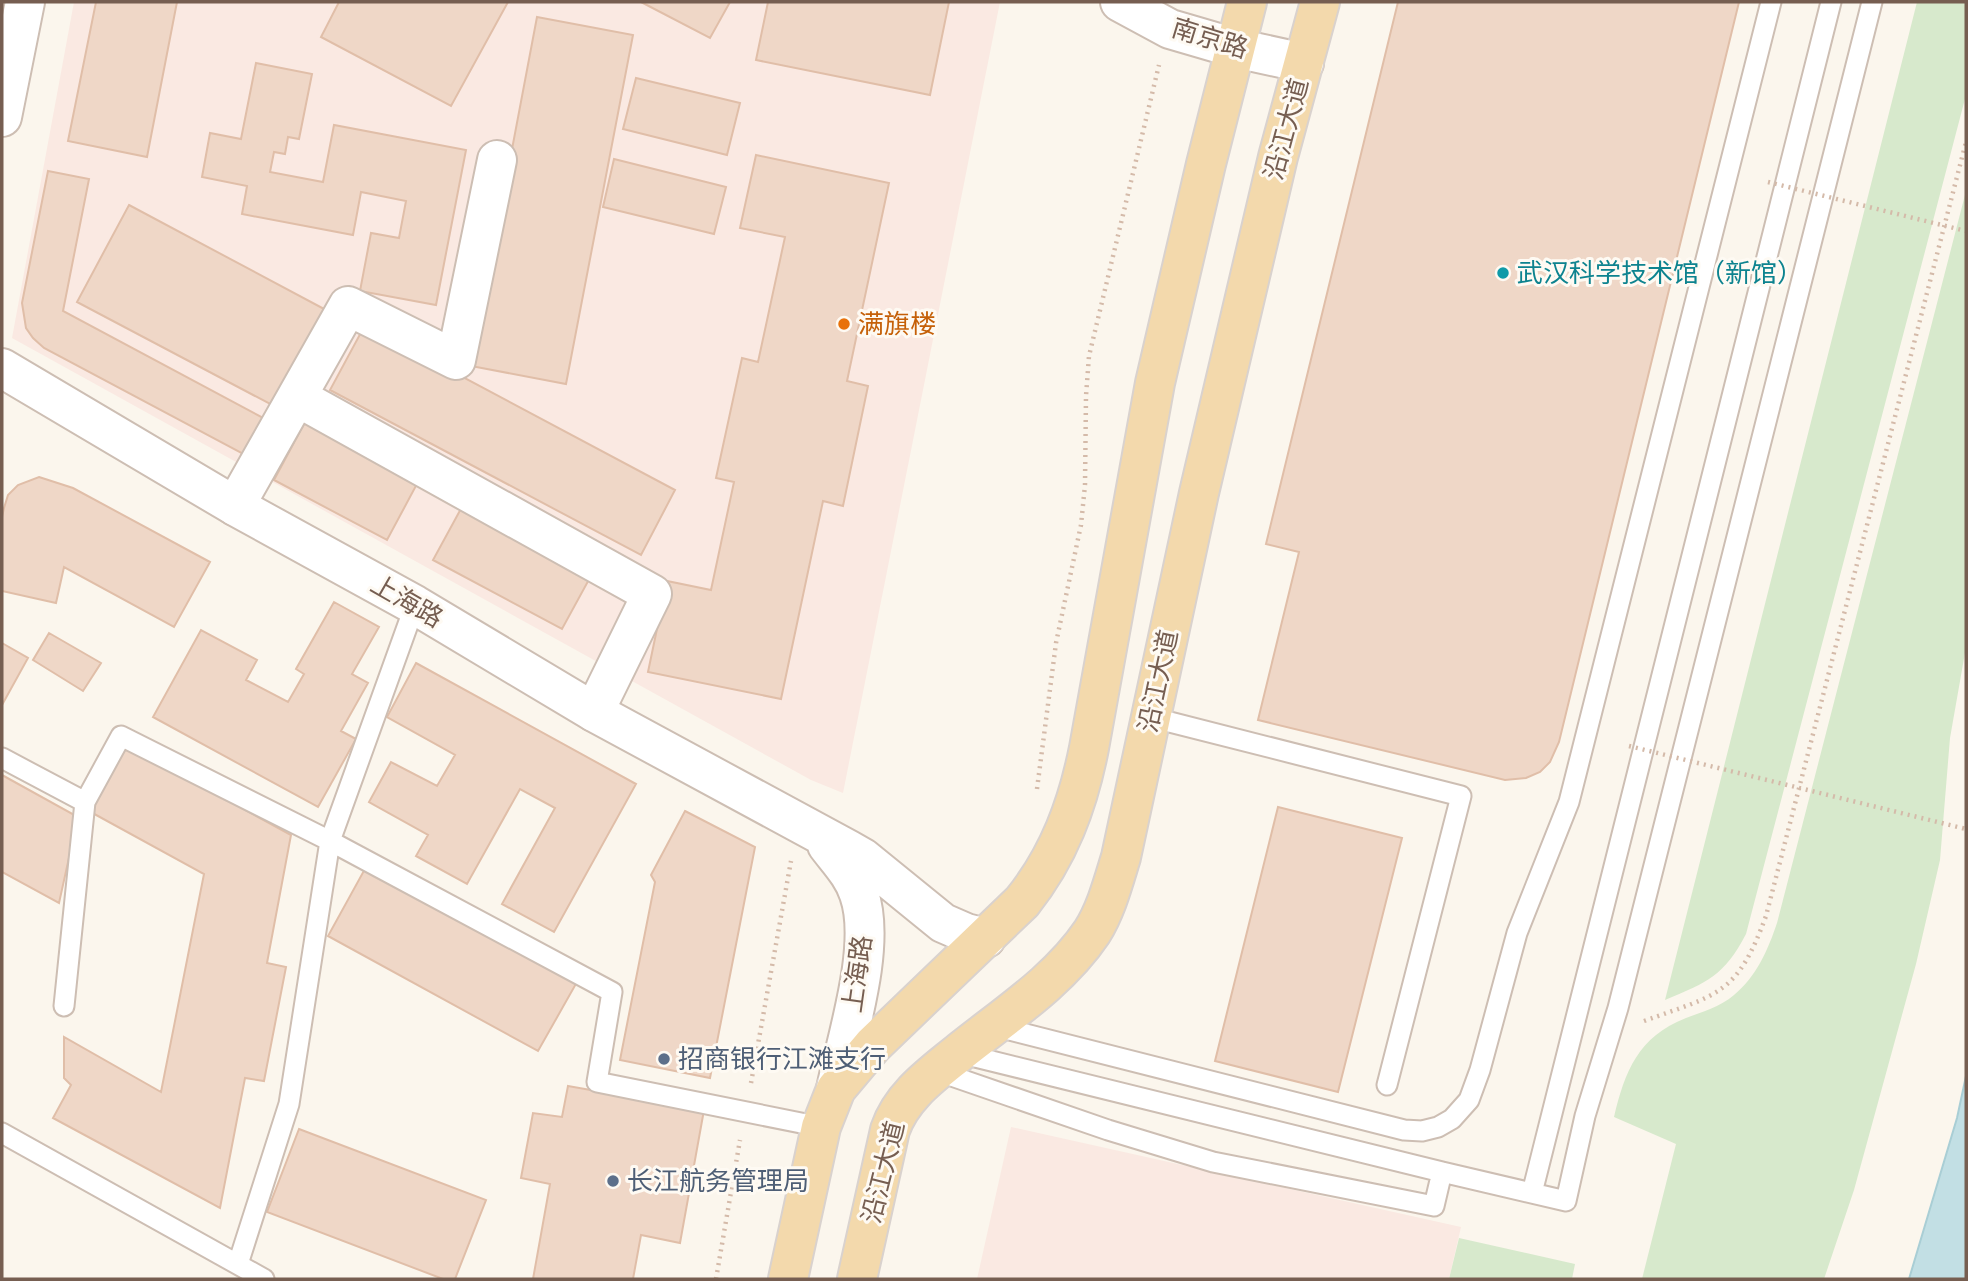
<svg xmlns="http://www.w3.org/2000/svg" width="1968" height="1281" viewBox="0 0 1968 1281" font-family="Figtree,'Noto Sans SC',sans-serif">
<rect width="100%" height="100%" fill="#fbf6ed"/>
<path fill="#fae9e2" d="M74,2H1000L843,793L811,780L12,338Z
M1011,1127L1461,1227L1449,1279H977Z"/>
<path fill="#d7e9cc" d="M1917,2H1966V95L1746,934C1724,976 1708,982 1665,1000Z
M1966,191V647L1950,738L1940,860L1916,964L1854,1190L1824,1279H1642L1676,1144L1614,1117C1625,1071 1638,1037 1686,1018C1702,1012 1720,1007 1734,995C1756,977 1768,950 1777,923Z
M1459,1238L1575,1264L1572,1279H1449Z"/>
<path fill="#c2dfe4" stroke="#a9ced5" stroke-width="2" d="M1966,1076V1279H1909L1957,1118Z"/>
<path fill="#efd7c7" stroke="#e0bea8" stroke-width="2" d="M96,2H177L147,157L68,141Z
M339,2H508L451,106L321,37Z
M641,2H730L710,38Z
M768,2H949L930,95L756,60Z
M1398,2H1739L1559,742L1550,762L1540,772L1526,778L1505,780L1258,720L1299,552L1266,544Z
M537,17L633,35L566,384L471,366Z
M256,63L312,74L299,139L288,137L285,154L274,152L270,172L323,182L334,125L466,150L436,305L360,291L371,233L399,238L406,201L361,192L353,235L242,214L247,186L202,177L210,133L241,139Z
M636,78L740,103L727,155L623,129Z
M756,155L889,183L847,381L868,386L843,506L823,501L781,699L648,672L667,581L711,590L734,482L716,478L742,358L758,362L785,237L740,228Z
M614,159L726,187L714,234L603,207Z
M48,171L89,179L63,311L267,420L247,456L44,348L33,338L26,328L22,303Z
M129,205L326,310L274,406L77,302Z
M365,325L675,490L641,555L330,390Z
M305,422L418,482L387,540L274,480Z
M39,477L73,488L210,562L174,627L64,567L56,603L2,591V517L4,508L8,495L18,485Z
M463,505L592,574L562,629L433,560Z
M334,602L379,627L352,674L368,683L341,731L356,739L318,807L153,717L201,630L257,660L246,680L288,702L304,674L296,669Z
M49,633L101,663L83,691L33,660Z
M2,643L28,658L2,705Z
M416,663L636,784L554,932L502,904L555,808L520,789L467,884L416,856L428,835L369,802L391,762L437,786L455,755L387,717Z
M124,744L291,835L267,963L286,967L264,1081L245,1078L220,1208L53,1118L71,1085L64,1078V1037L161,1092L204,874L87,810Z
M2,775L78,817L59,903L2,872Z
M1278,807L1402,838L1338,1092L1215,1061Z
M685,811L755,847L710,1078L620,1060L655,882L651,875Z
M366,867L577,982L538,1051L328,936Z
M568,1086L704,1110L680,1243L641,1235L633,1279H533L550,1184L521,1178L533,1113L562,1117Z
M299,1129L486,1200L455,1279H443L267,1212Z"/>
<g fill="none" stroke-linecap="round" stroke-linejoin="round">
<g stroke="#cdbeb3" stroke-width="23">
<path id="service" d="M1150,717L1461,796L1387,1085
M2,758L85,802L121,736L330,841L612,992L597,1082L821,1127
M64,1006L85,802
M994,1026L1404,1130L1422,1131L1438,1127L1452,1119L1469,1100L1480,1070L1517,933L1569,802L1771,2
M937,1071L1108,1130L1213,1162L1434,1206L1442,1172L959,1053
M2,1133L264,1279
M1442,1172L1566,1201L1585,1116L1618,1008L1872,2
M1532,1193L1831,2
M238,1264L289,1104L330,841L415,605"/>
</g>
<g stroke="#cdbeb3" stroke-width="42">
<path id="minor" d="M297,397L652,594L594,712
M235,506L348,306L456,360L497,160"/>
</g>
<g stroke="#cdbeb3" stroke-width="42">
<path id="tertiary" d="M1120,2L1170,29L1235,48L1304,63
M2,117L25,2
M2,368L235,506L415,605L594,712L849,850L863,858L943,923L966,933L986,938
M827,845C839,861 853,875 859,894C877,945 847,1036 836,1089"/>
</g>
<g stroke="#d9d2ce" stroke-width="42">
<path id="primary" d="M788,1279L821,1127L836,1089L873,1045L1022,902C1059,856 1078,804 1089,748L1155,383L1206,164L1247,2
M857,1279L890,1130C902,1095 933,1074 961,1051C1006,1015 1059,981 1092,932C1106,910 1113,883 1121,857L1199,493L1278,157L1320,2"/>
</g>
<path stroke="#d4baa9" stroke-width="4.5" stroke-dasharray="2 5" stroke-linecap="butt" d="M1037,789L1056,643L1081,525L1085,485L1086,396L1089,356L1159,65
M1644,1021C1719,994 1737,995 1766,916L1966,142
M751,1083L791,861
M716,1279L740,1140"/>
<use href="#service" stroke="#fff" stroke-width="19"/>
<use href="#minor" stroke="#fff" stroke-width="38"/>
<use href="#tertiary" stroke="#fff" stroke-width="38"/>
<use href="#primary" stroke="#f3d9ac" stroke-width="38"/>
<path stroke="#d4baa9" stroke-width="4.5" stroke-dasharray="2 5" stroke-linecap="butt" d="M1768,182L1966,231
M1629,746L1966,829"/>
</g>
<circle fill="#0f9aa8" stroke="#fefaf3" stroke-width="2.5" cx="1503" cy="273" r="7"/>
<circle fill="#e8710a" stroke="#fefaf3" stroke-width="2.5" cx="844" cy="324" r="7"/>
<g fill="#5c6f8a" stroke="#fefaf3" stroke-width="2.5">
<circle cx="664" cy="1059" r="7"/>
<circle cx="613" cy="1181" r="7"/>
</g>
<g text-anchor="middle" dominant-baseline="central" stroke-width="6" stroke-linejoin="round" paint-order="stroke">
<g font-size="26" fill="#765e51" stroke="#fefaf3">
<text transform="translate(1210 38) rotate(17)">南京路</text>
<text transform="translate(1286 129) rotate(-75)">沿江大道</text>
<text transform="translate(407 601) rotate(30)">上海路</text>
<text transform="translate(1158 681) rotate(-78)">沿江大道</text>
<text transform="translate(857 974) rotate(-82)">上海路</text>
<text transform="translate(883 1172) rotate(-76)">沿江大道</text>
</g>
<g font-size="26" fill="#0d838f" stroke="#fefaf3" text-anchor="start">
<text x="1517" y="273">武汉科学技术馆（新馆）</text>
</g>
<g font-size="26" fill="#c56008" stroke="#fefaf3" text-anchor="start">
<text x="858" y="324">满旗楼</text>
</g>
<g font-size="26" fill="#4e5e75" stroke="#fefaf3" text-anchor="start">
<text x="678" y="1059">招商银行江滩支行</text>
<text x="627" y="1181">长江航务管理局</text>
</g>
</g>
<rect width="1968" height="1281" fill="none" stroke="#765e51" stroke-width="7"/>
</svg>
